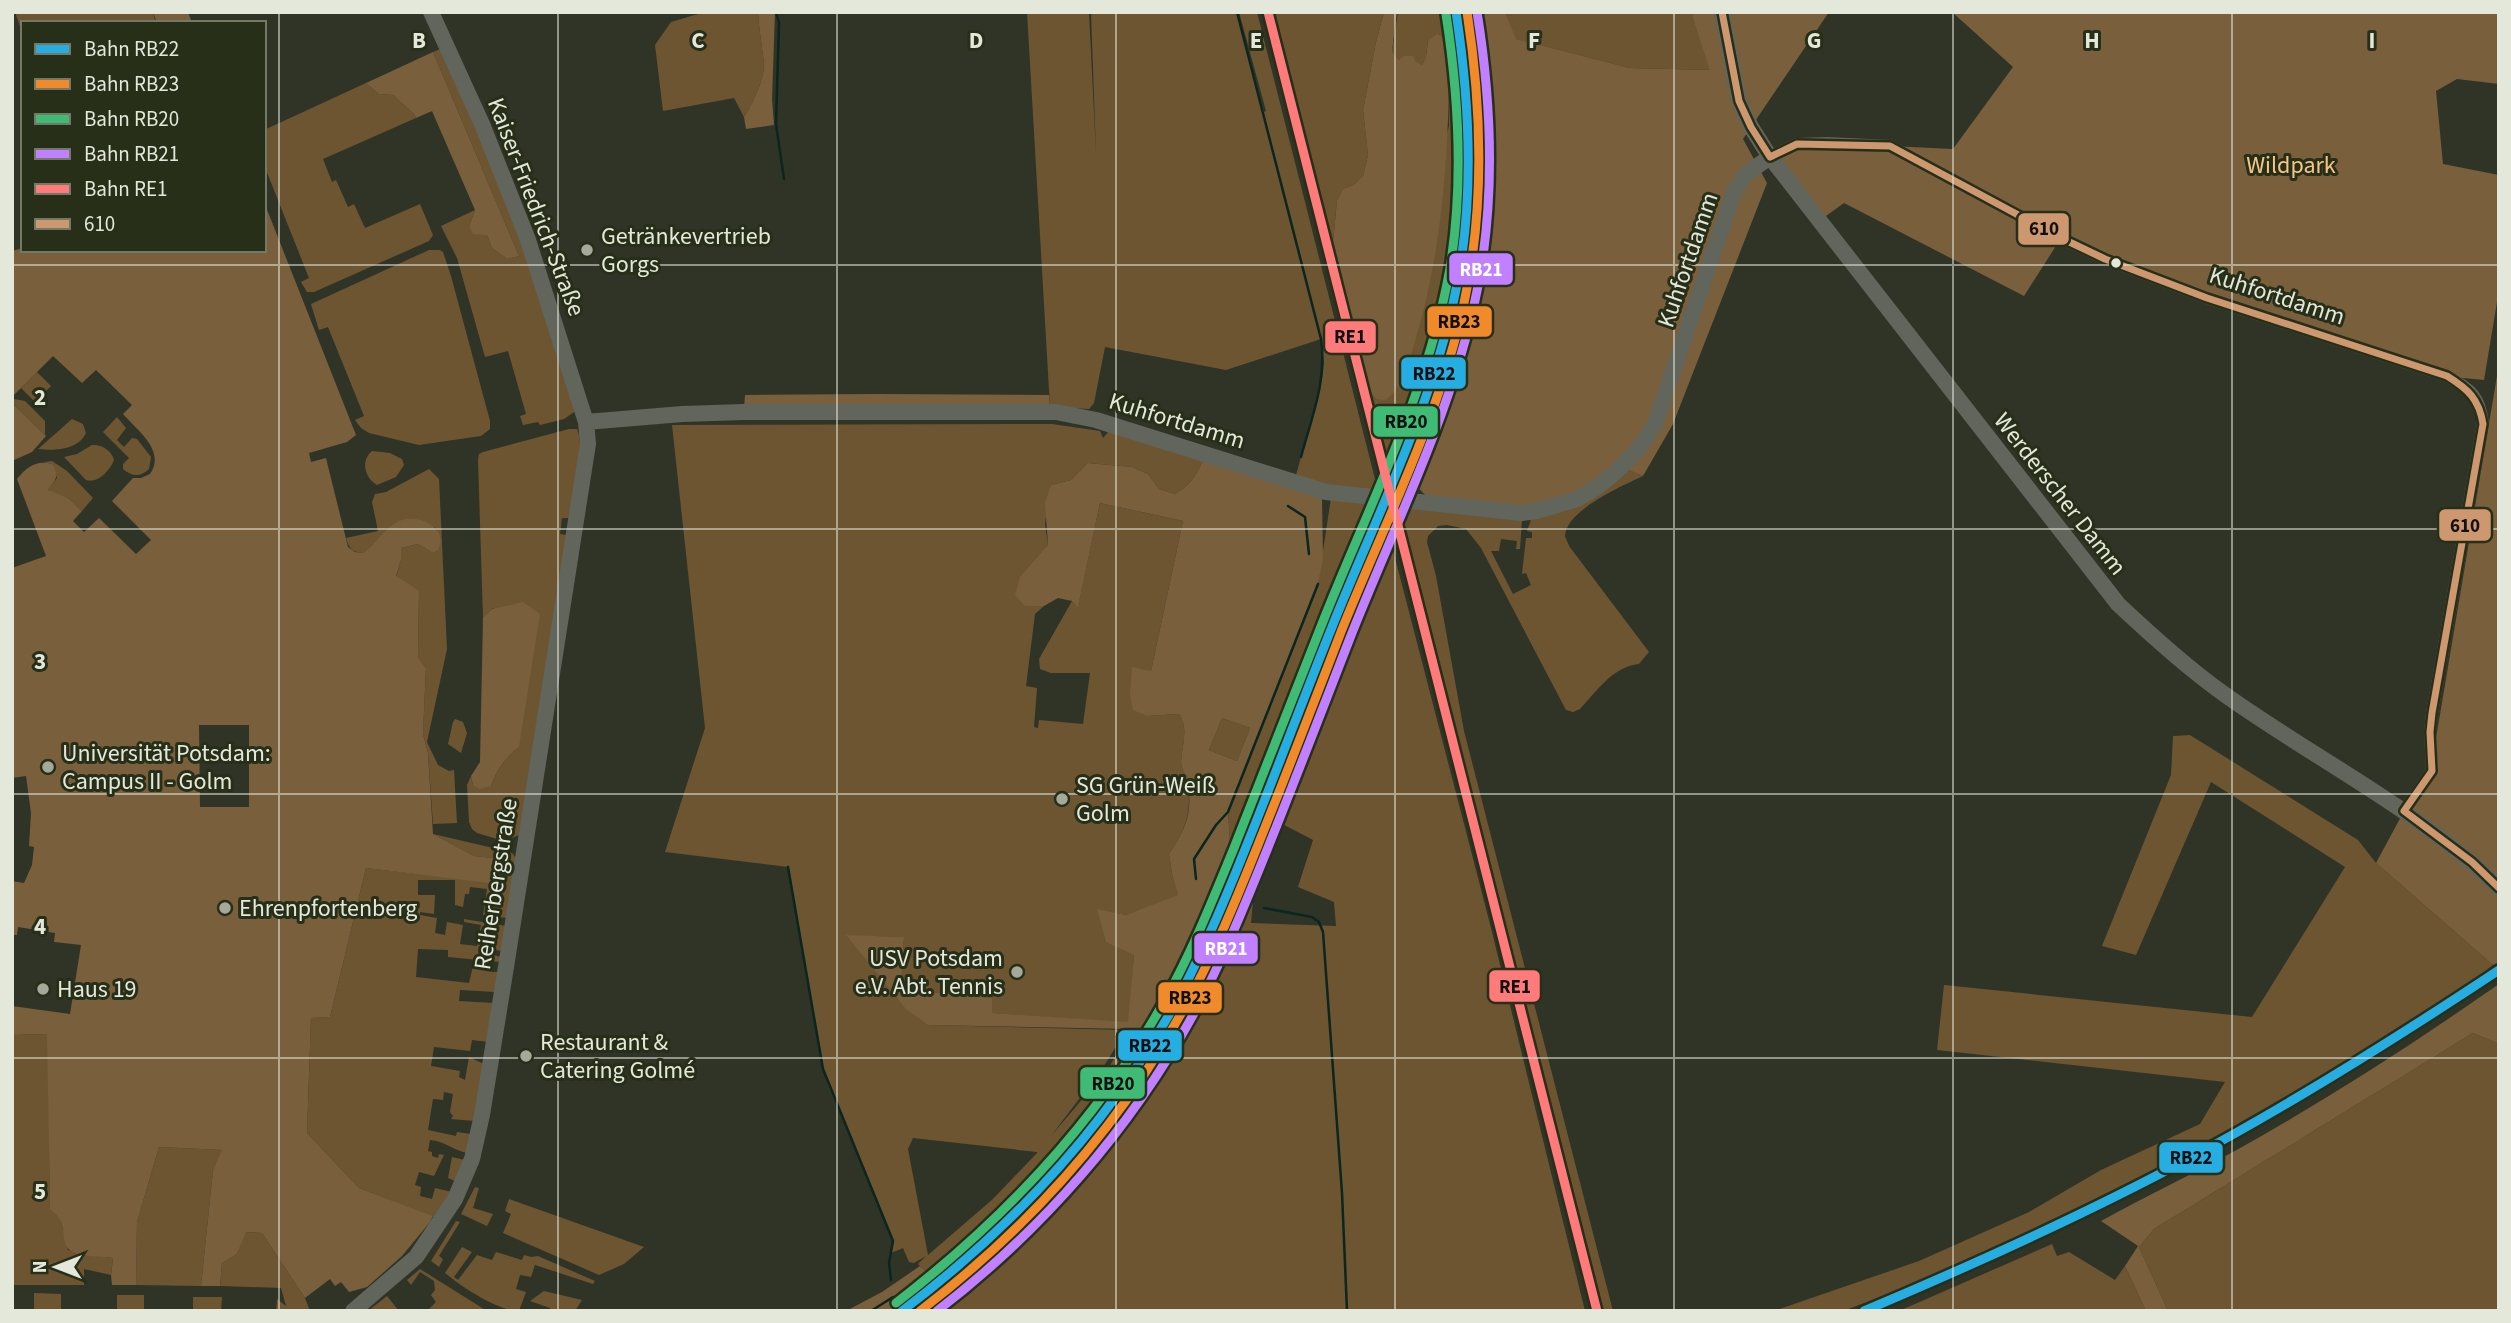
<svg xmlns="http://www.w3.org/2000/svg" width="2511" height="1323" viewBox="0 0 2511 1323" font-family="'Source Sans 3',sans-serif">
<rect width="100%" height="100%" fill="#303427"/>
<path fill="#6d5532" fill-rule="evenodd" d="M15,12H153L155,20L147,23H23V35Z
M705,12H758C759,30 762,47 764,64C765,78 752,105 744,117L734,98L663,111L655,45L671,22Z
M1027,12H1089L1096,154L1091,12H1237L1264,112L1266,111L1239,12H1257L1378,491L1327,488L1295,479L1322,380L1324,363L1321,339L1226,370L1105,347L1094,403L1089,409L1050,407Z
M1273,12H1384L1376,42L1363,110L1368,155L1363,176L1353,185L1343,189L1337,200L1333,242Z
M1398,12H1446L1452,49L1445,38L1428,41L1426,56L1422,65L1399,60L1392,51Z
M1505,12H1693L1692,16L1711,70L1630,68L1515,39Z
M443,48L517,223L577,410L564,419L540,425L538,422L523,425L520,416L526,414L508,351L485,357L457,258L441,226L475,210L469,226L487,235L492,248L507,259L519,256L433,52Z
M1448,76L1456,84C1462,166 1458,248 1436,328C1426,366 1411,402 1397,439L1402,441L1389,470L1370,392L1376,399L1449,126Z
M366,83L379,94L393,95L414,114L416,118L323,159L332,182L336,180L348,207L354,204L365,228L420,204L433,235L429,241L314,292H307L301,282L309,278L264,165V130Z
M429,250H440L443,252L451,276L490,421V429L481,436L419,445L369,433L361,428L355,420L364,416L328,327L319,330L311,304Z
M37,372L51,386L35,402L21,388Z
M14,399L25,401L45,421V435L12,403Z
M117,417L126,428L117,440L124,447L132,438L137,439L151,457L149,469C140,477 133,477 123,469V464L129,458L103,432Z
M72,419L83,424L86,433C78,450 55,451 38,449Z
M1052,424L1100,431L1103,438L1111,429L1205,456C1197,473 1192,485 1175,494L1159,489L1148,474L1132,467L1088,463L1071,480L1051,485L1045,524L1048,545L1037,559L1025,606H1044L1035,614L1026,686L1037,688L1034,727L1038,728L1039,720L1083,724L1090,673H1051L1040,669L1039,659L1072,601L1078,606L1100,503L1183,521L1151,671L1147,716L1179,714C1189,729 1182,745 1181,762C1181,769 1186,775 1187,782C1193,812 1185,830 1169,854L1172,874L1179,896L1126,915L1098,910L1134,955L1129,1023L991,1013V998L900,989L904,937L847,936L928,1025L1126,1030L1104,1066L1051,1136L1108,1069L1131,1029L1155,1027C1124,1077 1091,1125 1052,1170C1017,1210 975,1245 935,1280L918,1264L926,1256L914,1263L909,1262L903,1248L891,1253L893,1240L829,1087L823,1069L788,867L665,852L705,728L672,425ZM913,1138L1037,1152V1153L993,1199L928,1255L908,1149Z
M569,429H577C586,449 573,495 570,518H562L560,534L567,535L519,835L504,841L477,833L472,829L469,822L467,785L471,776L473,785L491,786C497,769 505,758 519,747L493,608L483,617L478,460L479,454L483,452Z
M92,445C102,444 112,451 114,460C110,470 98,484 86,480L64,457L77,454Z
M372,451L390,453L402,459L404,465L396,477L377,485C365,478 360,461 372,451Z
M52,461L67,471L93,498L82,511L68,498L52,493L48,490L57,478L52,464L43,462Z
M429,469L439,479L447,649L427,742L438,765L449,771L454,770L457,823L433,824L428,753L423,734L426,668L418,657L419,590L396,577L401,560V548L418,544L433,553L437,551L436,528C396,505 391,536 363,553C352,552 349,549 346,538L378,531L372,502L375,494L386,492Z
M1626,469L1643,476C1624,485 1566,510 1565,536C1565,537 1569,545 1569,546L1649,652L1639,664C1612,667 1597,691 1580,709L1573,712L1566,710L1481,548L1466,529L1447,525L1438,526L1428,536L1427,542L1436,576L1464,731L1613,1311H1603L1397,505L1522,520L1520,549H1516L1517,541L1501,539L1499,551H1491L1513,594L1531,585L1526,573L1522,574L1526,538H1532V532L1527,531L1532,517Z
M1331,498L1375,503L1254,808L1232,871L1228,812L1318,584Z
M1387,527L1491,928L1585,1311H933L956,1293L945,1287C1039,1211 1119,1118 1178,1011C1201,969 1219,925 1238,880L1254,888L1251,923L1336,926L1334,902L1298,887L1313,840L1265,815L1356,580L1381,530Z
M1222,718L1250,728L1237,761L1209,750Z
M455,719L463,722L467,733L461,753L448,744L453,722Z
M2190,735L2358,840L2376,863L2493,965L2464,989L2309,1087L2192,1153L2117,1191L1943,1273L1843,1311H1774L1919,1261L2029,1212L2101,1170L2200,1124L2225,1082L1937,1050L1944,985L2252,1017L2345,867L2211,782L2136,955L2102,946L2171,775L2173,736Z
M433,834L506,851L513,854L516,859L507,918L483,915L487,889L470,887L469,894H465L463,907L455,905V880H418V895H435L434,914L420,912V915L437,918L435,933L445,935L447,922L463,925L460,944L477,946L481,925L464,922V919L506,926L502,951L487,949L486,953L501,957L500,962L448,957V950L418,949L416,977L469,983L473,966L492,967V972H498L495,992L460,990L459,1001L494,1003L488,1042L472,1040L470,1051L434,1047L431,1066L460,1071L459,1077L465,1080L469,1057L484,1064L475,1121L451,1119L453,1116L450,1112L453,1094L444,1092L443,1100L433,1099L428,1130L456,1136L457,1132L471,1134L467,1153C452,1150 445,1141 430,1140L428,1151L432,1152V1156L438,1158L439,1154L444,1155L434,1176L419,1172L415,1185L421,1187L420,1196L432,1199L435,1188L452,1192L437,1218L359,1188L307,1133L311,1018L330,1017L366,868L497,883L501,859L474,856Z
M2473,1033L2499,1044V1311H2168L2139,1247L2154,1229Z
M48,1034L50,1208L60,1218L68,1250L80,1254L113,1258L111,1275L84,1269V1285H12V1035Z
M159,1147L223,1150L213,1170L201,1286L136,1285L137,1222Z
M452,1157L465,1160L457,1182L448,1178Z
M475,1187L479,1188L473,1208L493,1214L487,1226L461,1214Z
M509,1199L644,1247L624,1264L599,1275L503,1233L511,1214L505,1211Z
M456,1221L460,1222L439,1256L443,1259L439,1267L431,1261Z
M245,1232L262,1233L305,1298L310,1311H276L277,1299L286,1306L281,1288L220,1286L222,1263L237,1254Z
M2052,1244L2057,1256L2069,1252L2115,1280L2125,1266L2146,1311H1899Z
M462,1247L472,1252L454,1277L458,1280L477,1255L492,1260L496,1252L522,1260L524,1255L531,1257L538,1256L595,1281L593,1284L535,1265L531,1277L520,1275L516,1289L526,1292L519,1311C498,1311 462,1287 445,1273Z
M420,1269L487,1311H427L436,1302L431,1295L435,1290L434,1281L420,1272L411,1285L407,1280Z
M544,1291L582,1300L575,1311H550V1308L530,1301Z
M34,1293L61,1294V1310L71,1311H34Z
M117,1295H144V1311H117Z
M387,1296L399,1311H368Z
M193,1297H222L221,1311H193Z"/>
<path fill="#795f3c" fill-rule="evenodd" d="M153,12H188L192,23H157Z
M758,12H775L772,99L774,125L746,129L744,117C752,105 765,78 764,64C762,47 759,30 758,12Z
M1384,12H1397L1392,51L1399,60L1404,56H1413L1416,62L1422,65L1426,56L1428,41L1437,34C1456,43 1455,65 1456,84L1449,77C1448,166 1441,253 1416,338C1410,359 1403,386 1386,400L1376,399L1370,392L1333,242L1337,200L1343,189L1353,185L1363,176L1368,155L1363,110L1376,42Z
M1465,12H1505L1516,39L1630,68L1710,70L1692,16L1693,12H1829L1743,139L1767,183L1673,424L1643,476L1616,465L1579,493L1531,508L1427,497L1412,481L1405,466C1416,435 1431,405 1442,372C1482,256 1485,132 1465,12Z
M1952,12H2499V84L2457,79L2436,91L2443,164L2499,175V290L2484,380L2463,378L2401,360L2207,298L2061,238L2024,296L1844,203L1819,221L1770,157L1827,143L1953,149L2013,67Z
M433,52L519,256L507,259L492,248L487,235L473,234L469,226L475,210L432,111L416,118L414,114L393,95L379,94L366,83Z
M264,202L356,435L347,442L309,453L311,462L326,458L348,547L355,552L363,553C377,544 385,526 402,520C421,514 451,530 437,551L433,553L418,544L401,548V560L396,576L419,590L418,657L426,668L423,734L428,753L433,834L474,856L501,859L497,884L366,868L330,1017L311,1018L307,1133L359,1188L433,1216L430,1222L402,1256L367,1287L349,1292L341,1282L335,1286L330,1279L305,1298L262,1233L246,1232L237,1254L222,1263L220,1286H201L213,1170L222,1150L159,1147L137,1222L136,1285H112L111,1275L113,1258C101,1256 89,1257 78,1254C60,1249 66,1236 61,1222C59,1216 54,1213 50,1209L47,1034L12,1035V1006L70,1014L81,945L54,942L55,933L18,927L17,935H12V881L24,883L32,865L34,847L29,846L31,813L26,776L12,778V568L46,556L17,479C27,467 36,460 52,464C60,475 56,480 48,490L68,498L82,511L73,521L84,532L99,518L136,554L151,540L112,501L133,478H141L150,474C166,451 138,431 123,414L132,405L96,370L82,383L53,356L12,397V251L23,248V250H264ZM199,725H249V807H200Z
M2499,364V962L2493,965L2376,863L2404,811L2423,786L2433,756Z
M876,394L1049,395L1050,407L744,409L745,395Z
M12,403L46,436L32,452L12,461Z
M1205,456L1322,496L1323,559L1318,584L1228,812L1232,871L1187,968L1155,1027L1131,1029L928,1025L906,1009L846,935L904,937L901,989L992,998V1013L1128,1022L1134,955L1106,942L1097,909L1126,915L1178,895L1172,874L1169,854C1185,830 1194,812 1187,782C1186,775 1181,769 1181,762C1182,744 1189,729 1179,714L1147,716L1133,710L1130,694L1132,667L1151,671L1183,521L1100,503L1078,607L1072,601L1058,598L1044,606H1025L1015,595L1020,577L1048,545L1045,503L1051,485L1071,480L1088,463L1132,467L1148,474L1159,489L1175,494C1192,485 1197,473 1205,456ZM1222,718L1250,728L1237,761L1209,750Z
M523,602L540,614L519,747C505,758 497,769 491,786L480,789L473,785L471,776L480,762L483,617L492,609Z
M2499,984V1044L2473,1033L2154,1229L2139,1247L2168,1311H2146L2125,1266L2138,1246L2101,1221C2144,1197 2189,1176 2233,1152C2325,1101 2413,1044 2499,984Z
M920,1266L935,1280L890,1311H846L882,1292Z
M945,1287L957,1293L933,1311H913Z"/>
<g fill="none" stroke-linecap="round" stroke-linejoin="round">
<path stroke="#0a261e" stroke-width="2.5" d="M776,12L779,23L776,124L784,179
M1237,12L1321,339C1327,381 1312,416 1301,457
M1288,506L1305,517L1309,554
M788,867L823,1069L893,1241L889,1263L891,1280
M1196,879L1194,859L1216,825L1228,812L1318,584
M1264,908L1312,917L1319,922L1323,932L1342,1193L1347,1311
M871,1311L893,1297"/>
<path stroke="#62655c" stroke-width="12" d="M1770,157L1797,144L1827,143L1890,146L2061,238L2105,259L2207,298L2447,376C2471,390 2480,395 2483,424L2432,713L2430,732L2432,771L2404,811"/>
<path stroke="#62655c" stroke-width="16" d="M1722,12L1739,101L1751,127L1770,157L2118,604C2152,636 2186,667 2224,694C2315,759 2418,809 2499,888
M586,422L682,414L744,412H1056L1096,420L1326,492L1522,513L1537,511L1577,499L1596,488L1617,471L1639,448L1655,424L1734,192L1746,174L1770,157
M353,1311L416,1257L455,1199L472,1159L482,1115L506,967L588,444L586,422L528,240L482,124L431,12"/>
<g stroke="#282f18" stroke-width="12">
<path id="bus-1" d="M1722,12L1739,101L1751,127L1770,157
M1770,157L1797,144L1890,146L2061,238L2105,259L2207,298L2447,376C2468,389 2479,399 2483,424L2432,713L2430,732L2432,771L2404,811
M2404,811L2472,862L2499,888"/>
</g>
<use href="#bus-1" stroke="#cd976f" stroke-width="7"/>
<g stroke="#282f18" stroke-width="14">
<path id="rail-1" d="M902,1311C1013,1227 1106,1128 1174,1006C1201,957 1223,905 1244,852C1274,778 1302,702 1332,627C1379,509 1439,394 1460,268C1474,183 1469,97 1456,12
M1864,1311C1975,1264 2084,1215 2190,1158C2297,1101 2398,1037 2499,970"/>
</g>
<g stroke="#282f18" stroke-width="14">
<path id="rail-2" d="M920,1311C1027,1229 1118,1129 1183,1010C1212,959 1234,905 1256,850C1285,778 1313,705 1341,632C1384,524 1439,418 1464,303C1485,207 1482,109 1467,12"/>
</g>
<g stroke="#282f18" stroke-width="14">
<path id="rail-3" d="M896,1303C1005,1219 1098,1121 1165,1000C1192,952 1213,899 1234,848C1264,773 1293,698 1322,624C1368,507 1428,393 1450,268C1464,183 1459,98 1446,14"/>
</g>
<g stroke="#282f18" stroke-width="14">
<path id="rail-4" d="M937,1311C1041,1231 1130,1130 1193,1015C1221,964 1243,909 1265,855C1294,783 1322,710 1350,638C1393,529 1446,424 1473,310C1496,212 1493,111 1477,12"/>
</g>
<g stroke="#282f18" stroke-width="14">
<path id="rail-5" d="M1268,12L1597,1311"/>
</g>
<use href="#rail-1" stroke="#26aee2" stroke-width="9"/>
<use href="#rail-2" stroke="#f18a2a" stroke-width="9"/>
<use href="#rail-3" stroke="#40bb76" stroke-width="9"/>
<use href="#rail-4" stroke="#c080ff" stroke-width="9"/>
<use href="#rail-5" stroke="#ff7a7a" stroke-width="9"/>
</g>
<path fill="none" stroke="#e3e8da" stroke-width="2" stroke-opacity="0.55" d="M279,12V1311M558,12V1311M837,12V1311M1116,12V1311M1395,12V1311M1674,12V1311M1953,12V1311M2232,12V1311M12,265H2499M12,529H2499M12,794H2499M12,1058H2499"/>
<g fill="#a4a99b" stroke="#282f18" stroke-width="2.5">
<circle cx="587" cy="250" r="7"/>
<circle cx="48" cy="767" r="7"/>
<circle cx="1062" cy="799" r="7"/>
<circle cx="225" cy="908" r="7"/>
<circle cx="1017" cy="972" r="7"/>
<circle cx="43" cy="989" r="7"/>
<circle cx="526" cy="1056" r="7"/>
</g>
<circle fill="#e3e8da" stroke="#282f18" stroke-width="2.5" cx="2116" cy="263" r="6"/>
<g text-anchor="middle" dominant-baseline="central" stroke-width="6" stroke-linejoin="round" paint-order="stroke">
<g font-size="24" fill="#f5c586" stroke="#282f18">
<text x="2291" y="165">Wildpark</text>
</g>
<g font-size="24" fill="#e3e8da" stroke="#282f18">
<text transform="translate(536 207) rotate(69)">Kaiser-Friedrich-Straße</text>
<text transform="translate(1688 260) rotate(-71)">Kuhfortdamm</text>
<text transform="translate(2277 296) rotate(18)">Kuhfortdamm</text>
<text transform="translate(1177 421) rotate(17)">Kuhfortdamm</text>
<text transform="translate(2060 494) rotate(52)">Werderscher Damm</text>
<text transform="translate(496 884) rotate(-81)">Reiherbergstraße</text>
</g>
<g font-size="24" fill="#e3e8da" stroke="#282f18" text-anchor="start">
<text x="601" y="236">Getränkevertrieb<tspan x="601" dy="28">Gorgs</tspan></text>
<text x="62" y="753">Universität Potsdam:<tspan x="62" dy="28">Campus II - Golm</tspan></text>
<text x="1076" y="785">SG Grün-Weiß<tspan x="1076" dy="28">Golm</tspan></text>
<text x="239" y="908">Ehrenpfortenberg</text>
<text x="1003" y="958" text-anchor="end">USV Potsdam<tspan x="1003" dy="28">e.V. Abt. Tennis</tspan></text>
<text x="57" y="989">Haus 19</text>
<text x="540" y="1042">Restaurant &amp;<tspan x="540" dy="28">Catering Golmé</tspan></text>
</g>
</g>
<g font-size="23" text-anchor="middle" font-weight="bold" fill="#e3e8da" stroke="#282f18" stroke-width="6" stroke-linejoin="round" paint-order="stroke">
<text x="419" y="48">B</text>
<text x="698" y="48">C</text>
<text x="976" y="48">D</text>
<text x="1256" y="48">E</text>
<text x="1534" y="48">F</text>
<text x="1814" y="48">G</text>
<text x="2092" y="48">H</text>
<text x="2372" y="48">I</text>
<text x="40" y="405">2</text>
<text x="40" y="669">3</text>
<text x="40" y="934">4</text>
<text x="40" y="1199">5</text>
</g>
<g stroke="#282f18" stroke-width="2.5">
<rect x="2017" y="212" width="53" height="34" rx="7" fill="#cd976f"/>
<rect x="1448" y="252" width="66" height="34" rx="7" fill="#c080ff"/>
<rect x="1426" y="305" width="67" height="33" rx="7" fill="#f18a2a"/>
<rect x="1324" y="320" width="53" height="34" rx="7" fill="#ff7a7a"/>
<rect x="1400" y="356" width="67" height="34" rx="7" fill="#26aee2"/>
<rect x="1372" y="405" width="67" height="33" rx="7" fill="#40bb76"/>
<rect x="2438" y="508" width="54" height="34" rx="7" fill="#cd976f"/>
<rect x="1193" y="932" width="66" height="33" rx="7" fill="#c080ff"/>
<rect x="1488" y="969" width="53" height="34" rx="7" fill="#ff7a7a"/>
<rect x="1157" y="981" width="66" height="33" rx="7" fill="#f18a2a"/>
<rect x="1117" y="1029" width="66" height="33" rx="7" fill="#26aee2"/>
<rect x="1079" y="1066" width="67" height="34" rx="7" fill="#40bb76"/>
<rect x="2158" y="1141" width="66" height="33" rx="7" fill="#26aee2"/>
</g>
<g font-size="19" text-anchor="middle" font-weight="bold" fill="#fff">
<text x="1481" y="276">RB21</text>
<text x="1226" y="955">RB21</text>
</g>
<g font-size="19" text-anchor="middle" font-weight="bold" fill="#111">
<text x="2044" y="235">610</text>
<text x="1459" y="328">RB23</text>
<text x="1350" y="343">RE1</text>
<text x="1434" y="380">RB22</text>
<text x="1406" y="428">RB20</text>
<text x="2465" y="532">610</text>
<text x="1515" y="993">RE1</text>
<text x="1190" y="1004">RB23</text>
<text x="1150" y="1052">RB22</text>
<text x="1113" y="1090">RB20</text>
<text x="2191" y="1164">RB22</text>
</g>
<rect width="2511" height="1323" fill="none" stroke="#e3e8da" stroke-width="28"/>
<rect x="21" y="21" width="245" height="231" fill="#282f18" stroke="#737966" stroke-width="2"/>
<rect x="35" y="44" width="35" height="10" fill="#26aee2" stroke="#737966" stroke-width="2"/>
<text x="84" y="56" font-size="21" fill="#e3e8da">Bahn RB22</text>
<rect x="35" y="79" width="35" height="10" fill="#f18a2a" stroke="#737966" stroke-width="2"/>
<text x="84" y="91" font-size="21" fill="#e3e8da">Bahn RB23</text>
<rect x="35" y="114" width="35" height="10" fill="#40bb76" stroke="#737966" stroke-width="2"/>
<text x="84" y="126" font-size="21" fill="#e3e8da">Bahn RB20</text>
<rect x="35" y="149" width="35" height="10" fill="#c080ff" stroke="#737966" stroke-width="2"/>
<text x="84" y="161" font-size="21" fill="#e3e8da">Bahn RB21</text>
<rect x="35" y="184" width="35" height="10" fill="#ff7a7a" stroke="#737966" stroke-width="2"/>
<text x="84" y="196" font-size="21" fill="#e3e8da">Bahn RE1</text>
<rect x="35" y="219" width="35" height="10" fill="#cd976f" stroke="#737966" stroke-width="2"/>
<text x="84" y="231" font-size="21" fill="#e3e8da">610</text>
<g transform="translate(56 1267) rotate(270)" stroke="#282f18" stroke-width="5" paint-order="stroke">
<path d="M0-5L12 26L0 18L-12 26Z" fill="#e3e8da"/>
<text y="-10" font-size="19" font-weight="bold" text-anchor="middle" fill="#e3e8da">N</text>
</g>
</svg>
